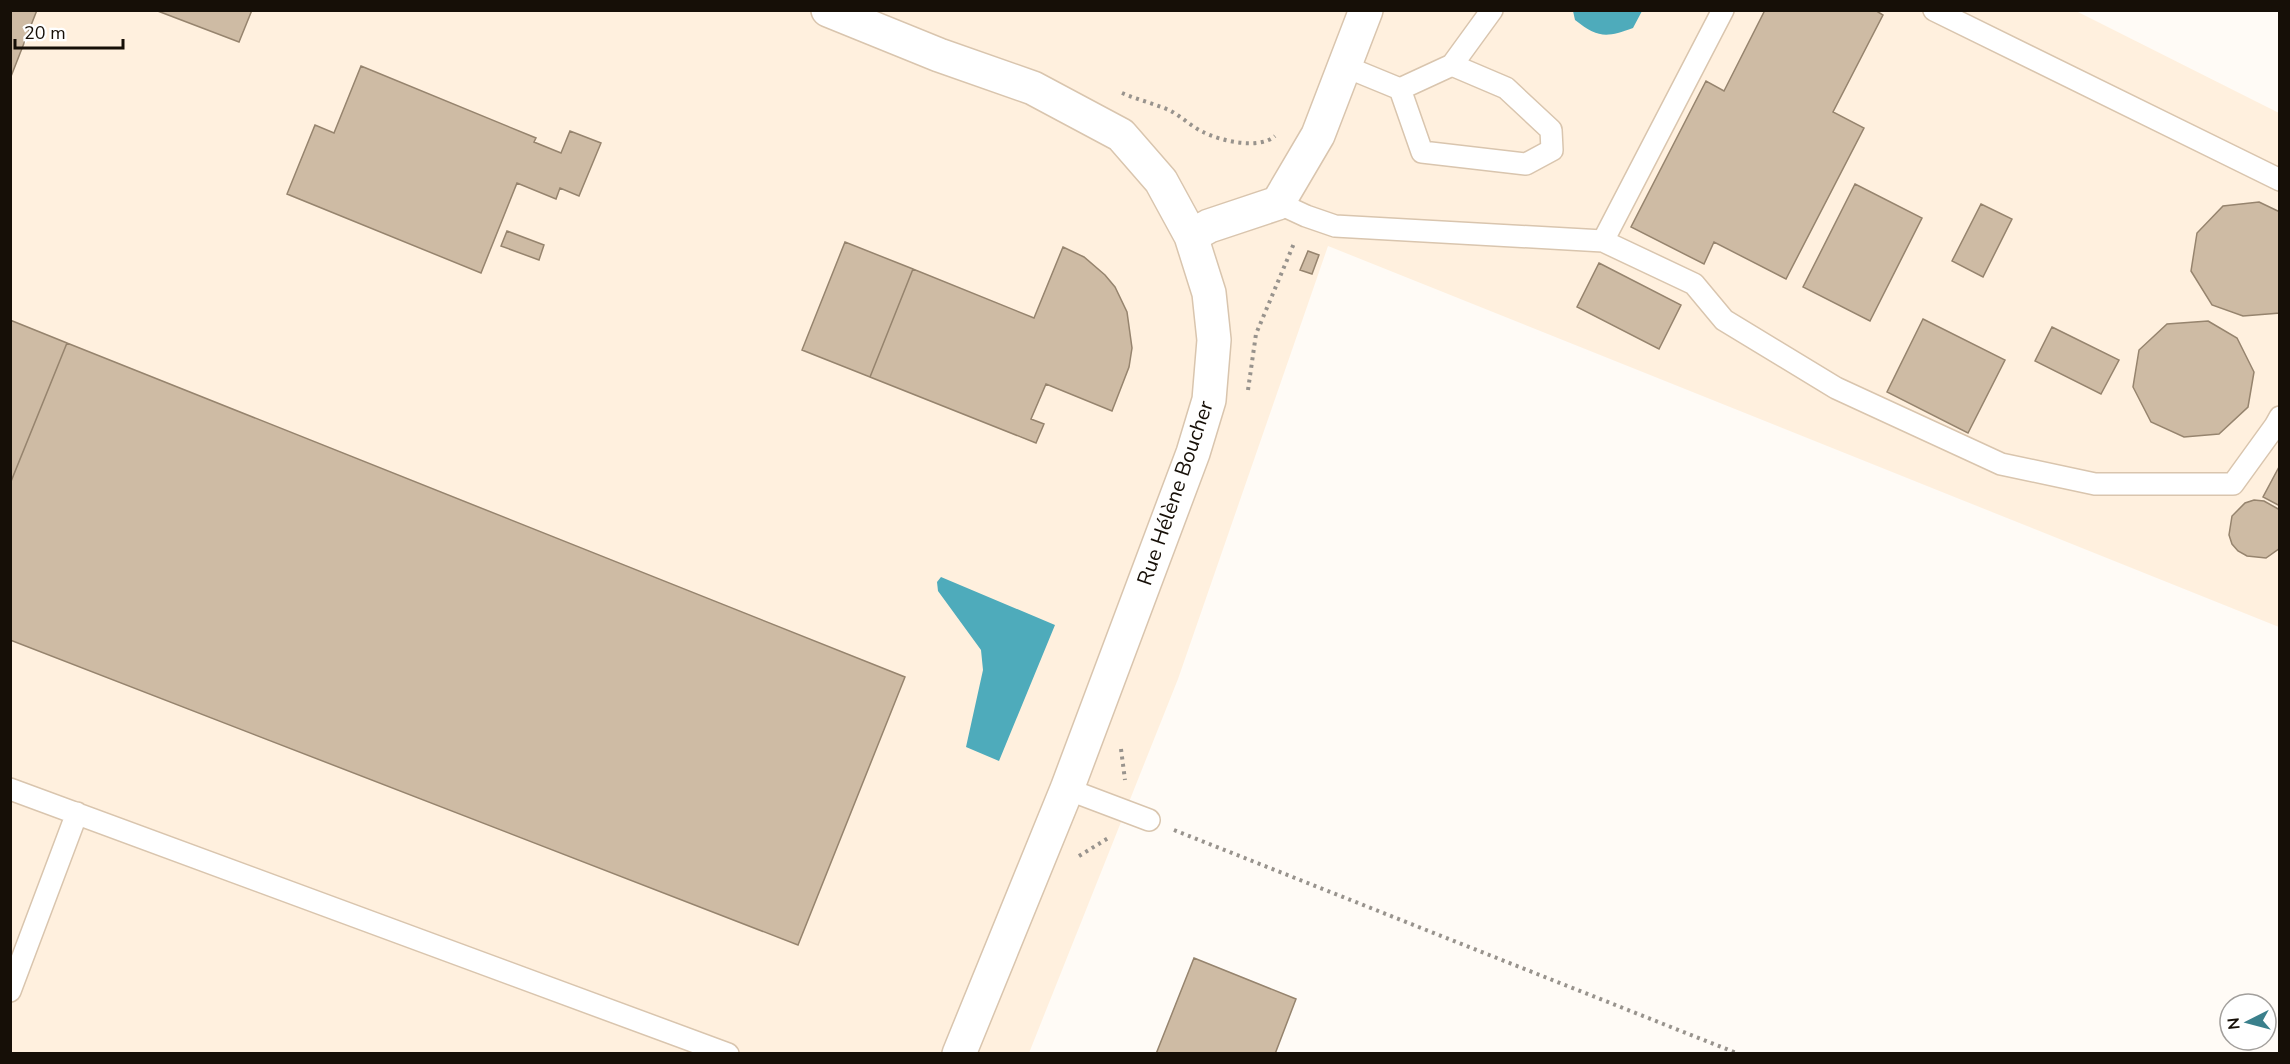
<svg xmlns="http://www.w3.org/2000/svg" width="2290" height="1064" viewBox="0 0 2290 1064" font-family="'Nunito Sans',sans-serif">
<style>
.built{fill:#fff0de}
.water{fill:#4eabbb}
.building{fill:#cebba4;stroke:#96846e;stroke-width:1.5}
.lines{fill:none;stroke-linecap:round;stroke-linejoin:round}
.lane-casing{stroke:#d9c5ae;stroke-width:24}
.street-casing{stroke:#d9c5ae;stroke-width:36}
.path{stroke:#98938d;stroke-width:4;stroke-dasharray:3 4.5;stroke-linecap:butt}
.lane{stroke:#fff;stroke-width:21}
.street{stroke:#fff;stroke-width:33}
.labels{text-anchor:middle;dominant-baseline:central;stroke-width:6;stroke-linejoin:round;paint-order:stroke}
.street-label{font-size:21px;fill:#160f07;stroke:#fff}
</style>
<rect width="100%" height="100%" fill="#fffbf6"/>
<!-- built -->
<path class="built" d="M10 11H2076L2279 113V627L1328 246 1178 679 1029 1053H11Z"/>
<!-- water -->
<path class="water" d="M1573 11V10L1642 11 1633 28C1606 38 1598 38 1575 20Z
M941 577 1055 625 999 761 966 747 983 670 981 650 938 591 937 582Z"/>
<!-- building -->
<path class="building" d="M10 10H37L10 79Z
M155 10H252L239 42Z
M1765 10H1875L1883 15 1833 112 1864 128 1786 279 1714 242 1704 264 1631 227 1706 81 1724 91Z
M361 66 536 138 534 142 561 153 570 131 601 143 579 196 560 188 556 199 517 183 481 273 287 194 315 125 334 133Z
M1855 184 1922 218 1870 321 1803 287Z
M2259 202 2280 212V313L2243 316 2212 305 2191 271 2197 233 2223 206Z
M1981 204 2012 219 1983 277 1952 261Z
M507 231 544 245 539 260 501 246Z
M845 242 913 269 870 377 802 350Z
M1063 247 1084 257 1105 275 1115 287 1127 312 1132 348 1129 367 1112 411 1046 384 1031 419 1044 424 1036 443 870 377 913 269 1034 318Z
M1308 251 1319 255 1312 274 1300 270Z
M1599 263 1681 305 1659 349 1577 307Z
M1923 319 2005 360 1968 433 1887 392Z
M10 320 67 343 10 484Z
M2208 321 2237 338 2254 372 2248 407 2219 434 2184 437 2151 422 2133 387 2139 350 2167 324Z
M2052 327 2119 360 2101 394 2035 361Z
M67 343 905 677 798 945 10 640V484Z
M2279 467H2280V506L2263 497Z
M2254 500 2264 501 2280 510V548L2266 558 2247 556 2238 551 2232 544 2229 535 2232 516 2245 503Z
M1194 958 1296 999 1275 1054H1156Z"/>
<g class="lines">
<defs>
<path id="lane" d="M1934 10 2280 180
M1344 66 1400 89 1452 65 1492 10
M1400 89 1422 152 1526 164 1552 150 1551 130 1506 88 1452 65
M1278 203 1306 216 1335 226 1603 241 1694 284 1724 320 1836 388 2001 464 2095 484H2233L2275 426 2280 417
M1603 241 1723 10
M10 789 728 1054
M1067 789 1149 820
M10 991 77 813"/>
<path id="street" d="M828 10 939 55 1033 88 1121 135 1161 181 1191 236 1209 293 1214 340 1209 400 1193 453 1067 789 959 1054
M1191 236 1209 226 1278 203 1318 135 1366 10"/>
</defs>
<!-- lane casing -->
<use href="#lane" class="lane-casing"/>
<!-- street casing -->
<use href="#street" class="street-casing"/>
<!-- path -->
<path class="path" d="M1122 93C1138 100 1156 104 1171 111 1182 117 1192 127 1203 132 1221 141 1259 150 1275 136
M1248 390 1256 334 1295 241
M1121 749 1125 780
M1174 830 1739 1054
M1079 856 1110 837"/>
<!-- lane -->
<use href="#lane" class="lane"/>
<!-- street -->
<use href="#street" class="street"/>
</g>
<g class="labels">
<!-- street labels -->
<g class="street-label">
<text transform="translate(1175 493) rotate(-71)">Rue Hélène Boucher</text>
</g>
</g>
<!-- border -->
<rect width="2290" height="1064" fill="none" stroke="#160f07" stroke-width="24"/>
<!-- north arrow -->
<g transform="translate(2248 1022) rotate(264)"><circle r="28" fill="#ffffff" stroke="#a29f9c" stroke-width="1.5"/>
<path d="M0-4.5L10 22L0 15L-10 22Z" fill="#3a808c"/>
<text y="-9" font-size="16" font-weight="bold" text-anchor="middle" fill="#160f07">N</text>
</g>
<!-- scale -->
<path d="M15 39v9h108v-9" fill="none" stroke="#160f07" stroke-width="3"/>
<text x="24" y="39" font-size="18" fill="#160f07" stroke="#ffffff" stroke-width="4.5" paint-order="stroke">20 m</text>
</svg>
